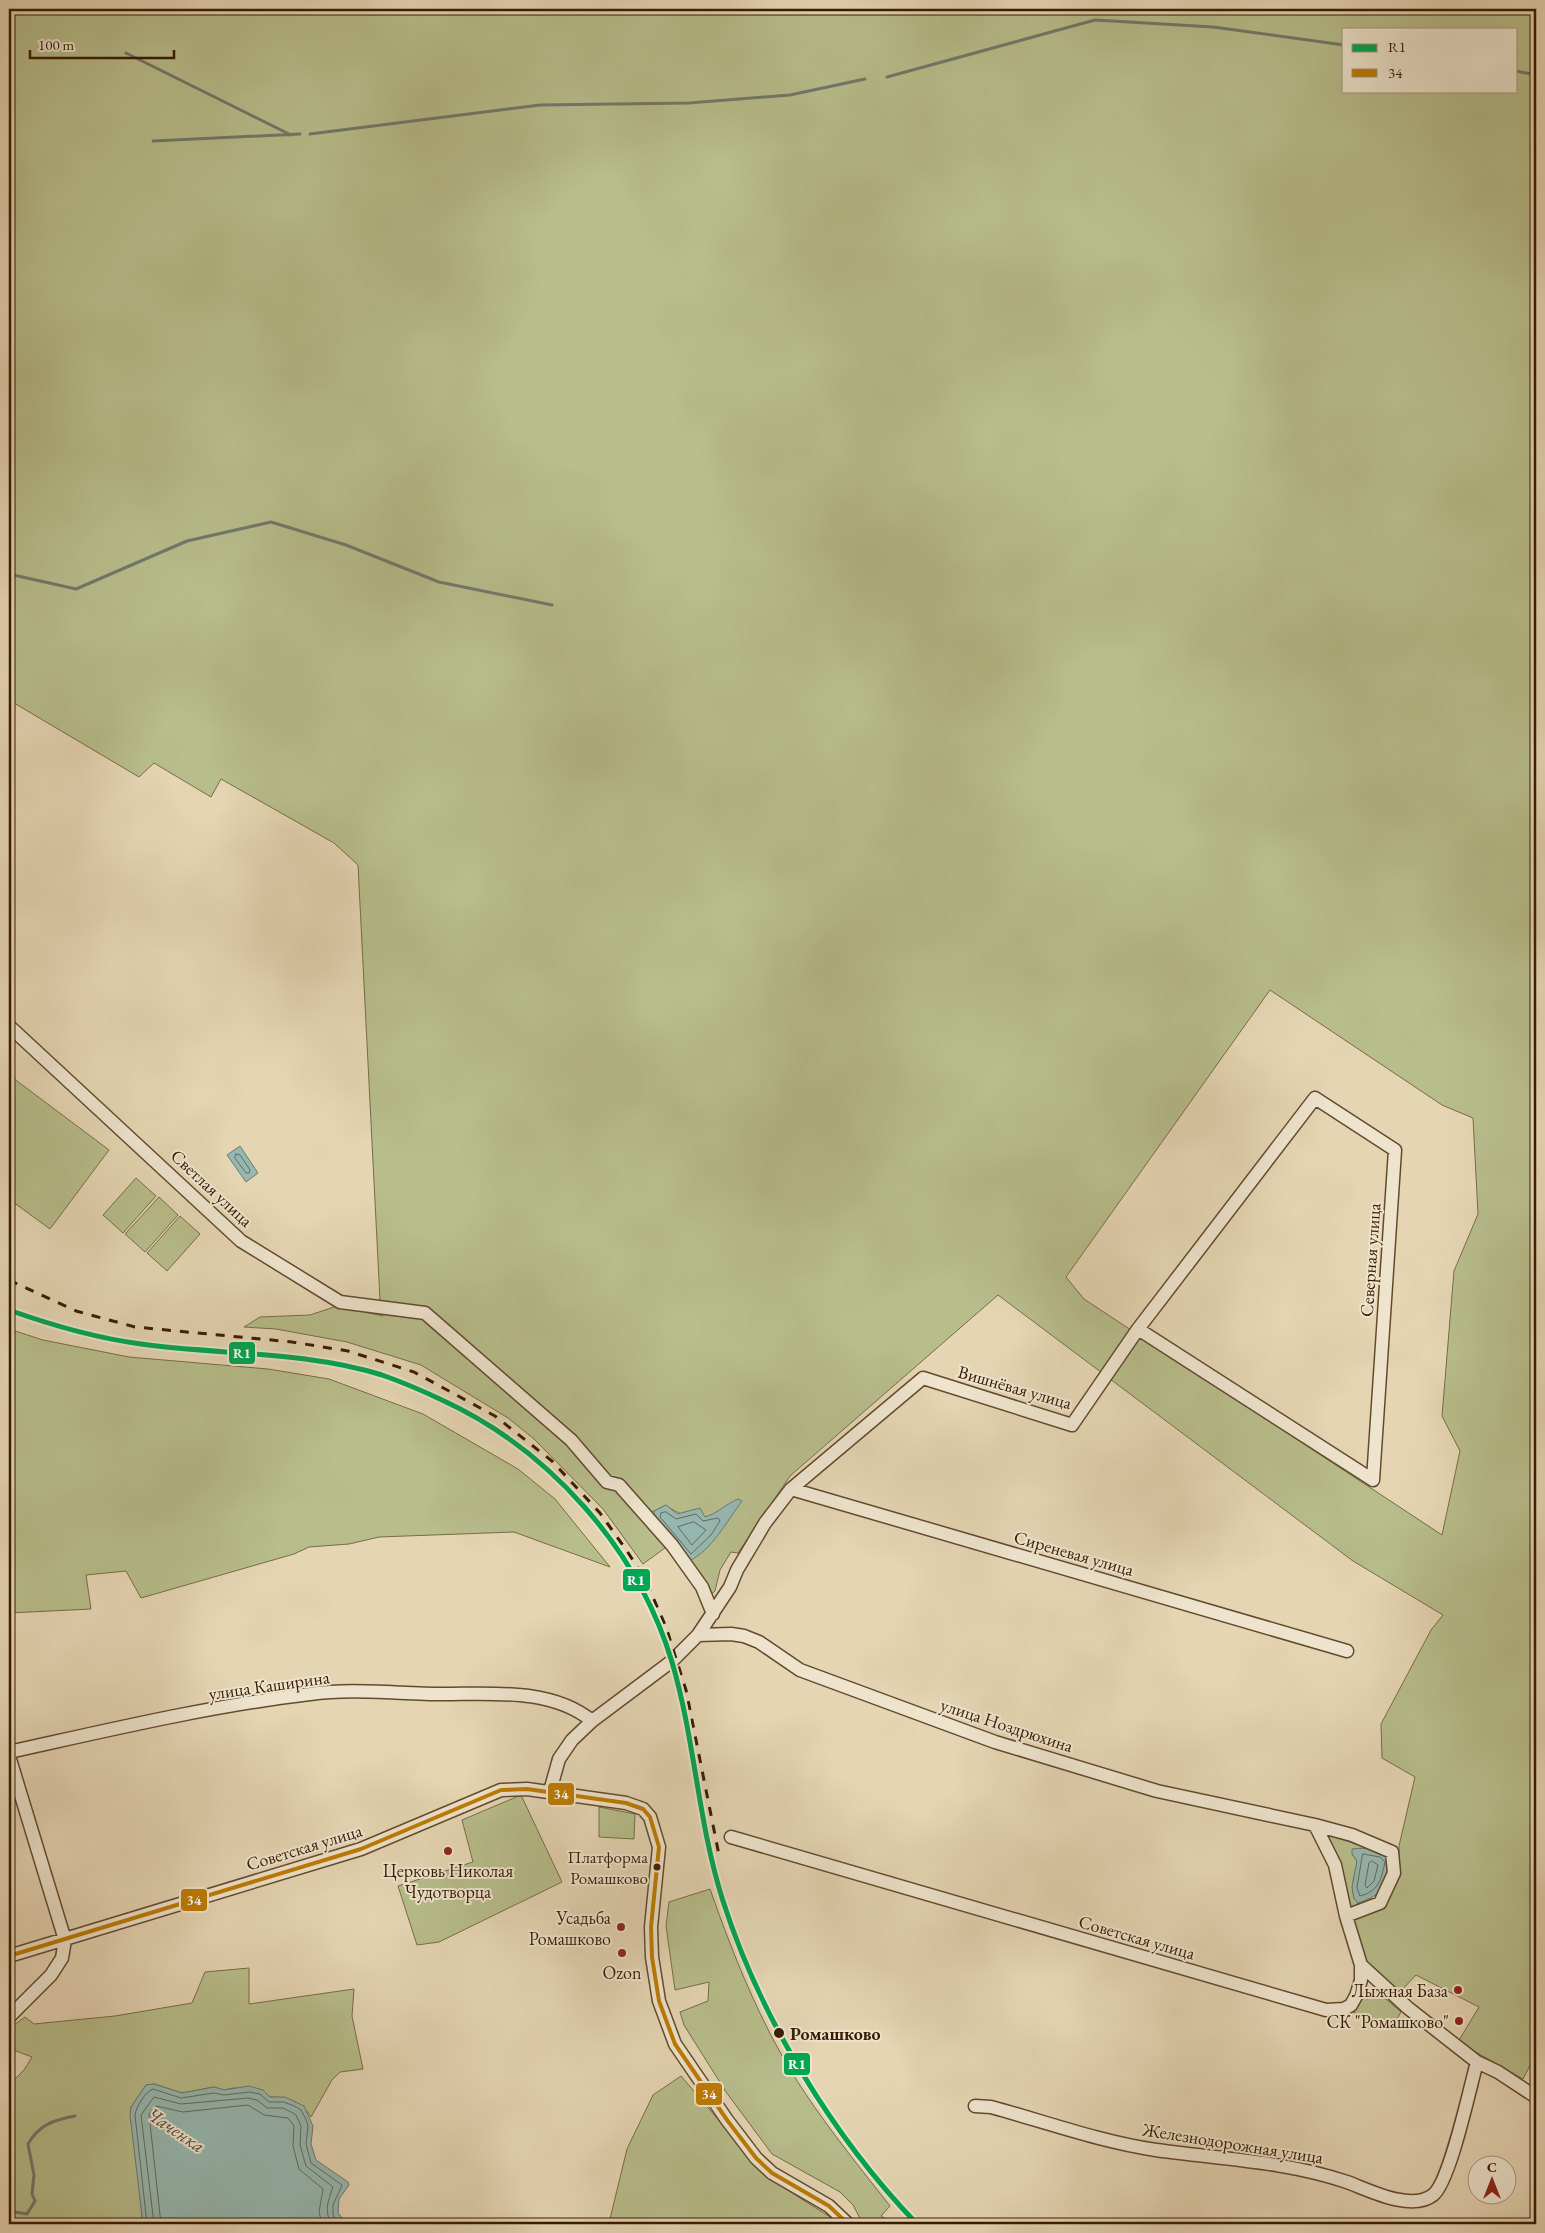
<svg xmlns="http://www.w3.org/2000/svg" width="1545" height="2233" viewBox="0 0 1545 2233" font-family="'EB Garamond',serif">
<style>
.green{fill:#b7bd8b;stroke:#786c47;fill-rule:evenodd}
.water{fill:#96b8b2;stroke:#70796c}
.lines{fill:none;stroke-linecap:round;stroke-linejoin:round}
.shore{stroke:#676a5a;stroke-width:1}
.stream{stroke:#70796c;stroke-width:3}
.minor-casing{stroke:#634a2f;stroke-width:15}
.minor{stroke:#eee4ce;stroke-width:12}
.rail{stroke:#381b03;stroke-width:3;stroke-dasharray:9 9;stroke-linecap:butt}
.bus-1-casing{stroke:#eee4ce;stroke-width:8}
.bus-1{stroke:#be7c01;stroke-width:4}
.rail-1-casing{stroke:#eee4ce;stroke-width:9}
.rail-1{stroke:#00a651;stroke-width:5}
.poi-dot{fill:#8f2418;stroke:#eee4ce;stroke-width:2}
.bus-dot{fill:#381b03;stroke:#eee4ce;stroke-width:2}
.labels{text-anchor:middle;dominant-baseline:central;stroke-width:4;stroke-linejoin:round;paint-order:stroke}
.bus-label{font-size:17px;fill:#381b03;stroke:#eee4ce;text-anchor:end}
.street-label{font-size:18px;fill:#381b03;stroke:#eee4ce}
.poi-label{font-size:18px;fill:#381b03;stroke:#eee4ce;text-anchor:end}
.stop-label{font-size:18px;font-weight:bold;fill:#381b03;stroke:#eee4ce;text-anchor:start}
.water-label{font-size:19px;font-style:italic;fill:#544a38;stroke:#eee4ce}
.line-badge{stroke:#eee4ce;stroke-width:2}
.badge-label{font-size:14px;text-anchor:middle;font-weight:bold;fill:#fff}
</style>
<rect width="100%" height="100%" fill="#e5d5b3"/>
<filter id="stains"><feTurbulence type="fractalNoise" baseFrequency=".004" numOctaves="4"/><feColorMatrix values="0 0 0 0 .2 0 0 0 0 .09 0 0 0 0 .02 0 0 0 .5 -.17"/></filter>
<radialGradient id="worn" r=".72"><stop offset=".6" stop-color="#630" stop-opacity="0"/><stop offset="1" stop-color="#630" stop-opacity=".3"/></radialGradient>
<!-- green -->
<path class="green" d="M9 9H1536V2054L1523 2079 1458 2042 1479 2007 1416 1975 1399 1993 1363 1959 1352 1920 1383 1908 1399 1874V1846L1415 1777 1382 1758 1381 1724 1431 1630 1443 1615 1353 1561 998 1295 790 1476 738 1553 731 1552 720 1570 715 1591 706 1599 689 1561 726 1521 741 1501C728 1504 728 1506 717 1513 701 1522 679 1516 666 1505L650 1513 625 1481 609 1477 616 1491 669 1545 643 1564 603 1509 534 1439 508 1418 421 1365 347 1342 276 1329 244 1327 260 1317 310 1315 337 1306 383 1316 380 1300 358 865 334 843 221 779 211 797 154 763 139 777 9 700ZM1344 29H1516V91H1344ZM1270 990 1442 1105 1473 1118 1478 1214 1454 1271 1442 1416 1460 1451 1442 1535 1084 1299 1066 1277Z
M9 1075 109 1150 50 1229 9 1199Z
M136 1178 156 1196 123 1233 103 1215Z
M159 1197 178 1215 145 1252 125 1234Z
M180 1216 200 1234 167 1271 147 1253Z
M9 1329 43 1340 129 1357 268 1369 329 1379 423 1414 518 1469 555 1499 610 1567 514 1532 379 1537 349 1544 309 1547 294 1554 141 1598 126 1571 86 1575 91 1609 9 1613Z
M521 1795 562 1882 439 1942 417 1945 398 1886 473 1862 462 1820Z
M599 1807 635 1814 634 1839 599 1837Z
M1320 1832 1371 1849H1358L1352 1854 1357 1861C1356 1873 1347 1893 1358 1903L1357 1907 1349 1910Z
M710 1889C735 1960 763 2030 805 2093 831 2132 861 2169 890 2206L881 2216 895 2224H863L853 2205 840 2192 772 2154 726 2092 684 2025 680 2012 708 2001 709 1982 675 1990 666 1926 669 1902Z
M249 1968V2004L354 1989 352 2016 363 2069 340 2072 332 2080 311 2117C301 2101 288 2097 270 2097L263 2090 233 2088 224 2090 214 2087 182 2093 154 2084 146 2085 131 2107 143 2224H9V2085L24 2070 32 2057 11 2049 10 2028 25 2017 34 2024 115 2016 192 2003 205 1972Z
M1374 1989 1401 2012 1391 2029 1353 2012 1361 1997 1368 1999Z
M681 2076 767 2177 841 2224H550L554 2221 609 2223 627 2149 653 2095Z"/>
<!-- water -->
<path class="water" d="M240 1146 258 1173 246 1182 227 1155Z
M738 1499 742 1501C727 1521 712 1550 689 1561L655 1518 654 1511 666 1505 677 1514 700 1508 705 1517C718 1513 726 1504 738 1499Z
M1352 1849C1367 1847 1379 1849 1390 1860 1385 1886 1385 1894 1358 1903L1354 1899 1352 1887 1357 1861 1352 1854Z
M154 2084 182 2093 214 2087 224 2090 249 2086 263 2090 270 2097H285L304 2106 313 2126 311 2144 316 2160 348 2182 349 2185 339 2199 338 2213 343 2219 342 2224H143L130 2115 131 2107 146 2085Z"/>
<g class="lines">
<!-- shore -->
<path class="shore" d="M236 1154 240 1155 250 1170 249 1173H246L235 1158Z
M666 1512 676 1519 696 1514 703 1521 718 1518 720 1521 711 1535 691 1554 660 1517 661 1513Z
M694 1522 706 1530 692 1545 678 1527Z
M1363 1854 1380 1857 1385 1862C1381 1880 1379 1891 1360 1896L1357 1888Z
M1372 1861 1378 1865 1374 1881 1367 1888 1365 1885 1369 1863Z
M147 2224 135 2115C136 2107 145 2092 153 2089L181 2098 214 2093 224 2095 249 2092 260 2094 269 2102H284L294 2106 301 2110 306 2119 308 2126 306 2144 311 2163 342 2185 333 2205V2214L337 2224
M154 2224 141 2115 154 2097 181 2104 248 2098 257 2100 267 2108H283L291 2112 296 2115 301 2126 300 2145 306 2166 333 2187C328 2201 324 2210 331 2224
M161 2224 149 2114 156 2106 183 2112 248 2105 264 2115 288 2118 294 2126 293 2146 299 2169 323 2189 319 2212 322 2224"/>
<!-- stream -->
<path class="stream" d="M126 53 291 135
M1516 71 1536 75
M887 77 1095 20 1213 27 1344 45
M310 134 540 105 689 103 790 95 865 79
M153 141 300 134
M9 574 76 589 187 541 271 522 346 545 439 582 552 605
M9 2211 27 2214 35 2201 32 2194 34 2175 28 2144C39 2125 53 2120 75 2116"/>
<defs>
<path id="minor" d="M9 1026 241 1241 340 1302 425 1313 571 1440 607 1482 619 1485 672 1545 702 1587 713 1614
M791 1489 1347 1651
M698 1635 731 1634 744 1636 759 1642 800 1670 995 1742 1157 1791 1315 1825 1352 1835 1392 1852 1394 1873 1380 1903 1346 1916
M9 1752C109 1730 209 1706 310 1694 352 1688 400 1694 443 1694 493 1694 552 1688 592 1721
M9 1756 65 1940 62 1958 51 1975 9 2017
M550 1791 559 1759 572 1740 592 1721 672 1661 698 1635 730 1587 737 1570 765 1523 791 1489 923 1378 1072 1425 1138 1329 1315 1098 1395 1150 1373 1480 1138 1329
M731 1837 1326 2010 1344 2009 1351 2005 1356 1996 1361 1980V1965L1346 1916 1335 1865 1315 1825
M9 1956 361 1849 501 1790 527 1789 626 1803 643 1809 650 1817 659 1847 651 1927 652 1957 659 2001 675 2044 727 2120 756 2158 772 2173 829 2206 848 2224
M1477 2062 1498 2072 1536 2097
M975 2106 991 2107C1046 2122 1101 2142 1156 2150 1220 2159 1285 2161 1347 2182 1369 2190 1411 2212 1433 2195 1450 2182 1470 2087 1477 2062L1408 2008 1361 1965"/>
</defs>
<!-- minor casing -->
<use href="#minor" class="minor-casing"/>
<!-- minor -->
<use href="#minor" class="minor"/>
<!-- rail -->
<path class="rail" d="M9 1280 76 1311 135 1327 292 1342 348 1351 414 1372 495 1416 552 1461 600 1513 627 1551 645 1579 666 1627 686 1690 720 1860"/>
<defs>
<path id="bus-1" d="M9 1956 361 1849 501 1790 527 1789 626 1803 643 1809 650 1817 659 1847 651 1927 652 1957 659 2001 675 2044 727 2120 756 2158 772 2173 829 2206 848 2224"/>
</defs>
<!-- bus-1 casing -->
<use href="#bus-1" class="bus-1-casing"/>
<!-- bus-1 -->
<use href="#bus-1" class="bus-1"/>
<defs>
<path id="rail-1" d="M9 1310C51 1325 96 1338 141 1344 220 1355 305 1351 382 1375 402 1382 423 1391 442 1400 549 1449 638 1549 672 1662 695 1740 698 1823 723 1901 760 2017 833 2137 917 2224"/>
</defs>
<!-- rail-1 casing -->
<use href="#rail-1" class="rail-1-casing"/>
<!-- rail-1 -->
<use href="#rail-1" class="rail-1"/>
</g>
<!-- markers -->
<g class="poi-dot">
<circle cx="448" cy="1851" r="5"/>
<circle cx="621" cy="1927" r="5"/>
<circle cx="622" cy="1953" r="5"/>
<circle cx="1458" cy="1990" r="5"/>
<circle cx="1459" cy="2021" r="5"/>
</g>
<g class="bus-dot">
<circle cx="657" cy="1867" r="4.5"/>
<circle cx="779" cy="2033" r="6"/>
</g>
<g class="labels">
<!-- bus labels -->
<g class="bus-label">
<text x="648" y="1857">Платформа<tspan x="648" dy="21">Ромашково</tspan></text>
</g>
<!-- street labels -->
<g class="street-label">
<text transform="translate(212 1188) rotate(43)">Светлая улица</text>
<text transform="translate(1370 1260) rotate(-86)">Северная улица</text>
<text transform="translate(1015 1387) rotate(16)">Вишнёвая улица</text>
<text transform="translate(1074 1553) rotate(16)">Сиреневая улица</text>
<text transform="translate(269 1685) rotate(-8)">улица Каширина</text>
<text transform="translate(1007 1725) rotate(18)">улица Ноздрюхина</text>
<text transform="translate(304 1847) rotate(-17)">Советская улица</text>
<text transform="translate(1137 1937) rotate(16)">Советская улица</text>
<text transform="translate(1233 2143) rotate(9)">Железнодорожная улица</text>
</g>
<!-- poi labels -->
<g class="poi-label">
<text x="448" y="1870" text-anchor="middle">Церковь Николая<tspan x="448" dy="21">Чудотворца</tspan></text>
<text x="611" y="1917">Усадьба<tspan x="611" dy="21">Ромашково</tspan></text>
<text x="622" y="1972" text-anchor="middle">Ozon</text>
<text x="1448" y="1990">Лыжная База</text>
<text x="1449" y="2021">СК "Ромашково"</text>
</g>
<!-- stop labels -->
<g class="stop-label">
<text x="790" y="2033">Ромашково</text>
</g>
<!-- water labels -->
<g class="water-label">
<text transform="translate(176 2130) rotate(34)">Чаченка</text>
</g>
</g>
<g class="line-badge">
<rect x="228" y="1341" width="28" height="24" rx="5" fill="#00a651"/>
<rect x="622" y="1568" width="29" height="24" rx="5" fill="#00a651"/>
<rect x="547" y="1782" width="28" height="24" rx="5" fill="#be7c01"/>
<rect x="180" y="1888" width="28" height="24" rx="5" fill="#be7c01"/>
<rect x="783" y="2052" width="28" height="24" rx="5" fill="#00a651"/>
<rect x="695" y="2082" width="28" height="24" rx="5" fill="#be7c01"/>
</g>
<g class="badge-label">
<text x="242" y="1358">R1</text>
<text x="636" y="1585">R1</text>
<text x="561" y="1799">34</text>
<text x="194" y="1905">34</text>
<text x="797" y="2069">R1</text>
<text x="709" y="2099">34</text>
</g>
<!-- margin -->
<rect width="1545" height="2233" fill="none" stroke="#e5d5b3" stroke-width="30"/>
<rect x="10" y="10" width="1525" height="2213" fill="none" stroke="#381b03" stroke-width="2.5"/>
<rect x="15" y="15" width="1515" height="2203" fill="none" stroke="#381b03"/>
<!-- legend -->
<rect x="1342" y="28" width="175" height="65" fill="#eee4ce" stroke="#a5947d"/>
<rect x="1352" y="44" width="25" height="8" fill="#00a651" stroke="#a5947d"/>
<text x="1388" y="52" font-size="15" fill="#381b03">R1</text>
<rect x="1352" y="69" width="25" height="8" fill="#be7c01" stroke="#a5947d"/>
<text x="1388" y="78" font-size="15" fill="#381b03">34</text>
<!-- north arrow -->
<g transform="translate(1492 2180)"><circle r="24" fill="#eee4ce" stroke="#a5947d"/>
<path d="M0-4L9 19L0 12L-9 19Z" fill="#8f2418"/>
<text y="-8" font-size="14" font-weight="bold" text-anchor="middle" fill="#381b03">С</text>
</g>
<!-- scale -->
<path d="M30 50v8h144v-8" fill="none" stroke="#381b03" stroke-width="2.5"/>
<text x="38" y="50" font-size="15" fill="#381b03" stroke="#eee4ce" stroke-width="4" paint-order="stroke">100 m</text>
<rect width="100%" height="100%" filter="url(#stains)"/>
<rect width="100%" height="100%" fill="url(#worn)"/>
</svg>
